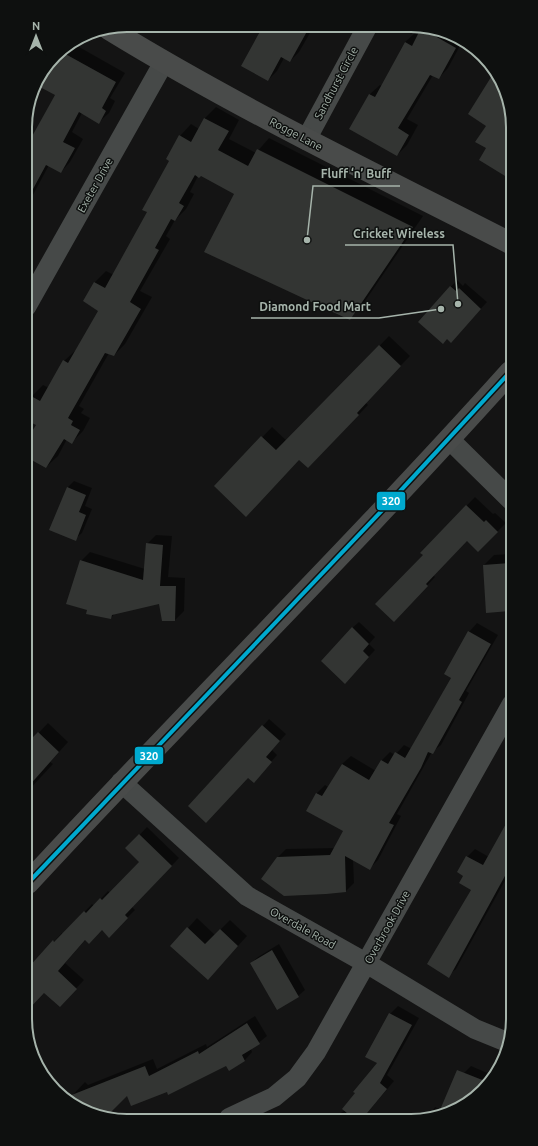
<svg xmlns="http://www.w3.org/2000/svg" width="538" height="1146" viewBox="0 0 538 1146" font-family="Ubuntu,sans-serif">
<style>
.shadow{fill:#0007}
.building{fill:#333533}
.lines{fill:none;stroke-linecap:round;stroke-linejoin:round}
.street{stroke:#464948;stroke-width:20}
.secondary{stroke:#494b4a;stroke-width:22}
.bus-1-casing{stroke:#0e100f;stroke-width:7}
.bus-1{stroke:#00a9ce;stroke-width:4}
.labels{text-anchor:middle;dominant-baseline:central;stroke-width:3;stroke-linejoin:round;paint-order:stroke}
.street-label{font-size:11px;fill:#a6b4ab;stroke:#0e100f}
.rim{fill:none;stroke:#a6b4ab;stroke-width:2}
.leader{fill:none;stroke:#a6b4ab;stroke-width:1.5}
.callout-dot{fill:#a6b4ab;stroke:#0e100f;stroke-width:1.5}
.callout-label{font-size:12px;text-anchor:middle;font-weight:bold;fill:#a6b4ab;stroke:#0e100f;stroke-width:3;stroke-linejoin:round;paint-order:stroke}
.line-badge{stroke:#0e100f;stroke-width:1.5}
.badge-label{font-size:11px;text-anchor:middle;font-weight:bold;fill:#fff}
</style>
<rect width="100%" height="100%" fill="#141414"/>
<!-- shadow -->
<path class="shadow" d="M164 25H183L176 32Z
M251 26H314L299 52 290 61 284 58 277 71 268 80 260 34 250 28Z
M423 27H431L462 42 448 68 439 78 433 75 407 119 418 125 407 145 397 155 350 128 370 94 380 85 382 86 405 42 415 33 419 35Z
M72 43 125 73 110 98 115 101 109 113 99 122 82 113 72 132 83 139 70 162 61 172 49 165 26 208 25 151 56 95 36 81 60 50Z
M494 75 509 100 510 178 488 148 487 125 469 114Z
M216 107 239 120 229 139 256 153 269 138 423 216 361 307 350 318 235 194 201 175 198 176 190 192 194 194 186 209 175 220 166 236 170 239 140 291 152 297 125 344 114 355 109 353 79 406 84 409 81 413 90 418 83 431 72 442 67 439 58 456 46 467 37 425 26 406 32 396 43 385 49 388 64 361 76 350 100 310 84 301 95 282 106 271 114 275 148 212 180 136 191 124 199 129 205 118Z
M26 220 29 222 26 228Z
M457 280 463 286 465 283 487 302 457 335 419 322Z
M389 336 410 356 365 402 368 405 318 457 300 458 215 486 272 427 287 441Z
M74 481 92 488 85 506 92 509 82 533 75 539 68 487Z
M475 497 493 514 495 513 506 523 478 551 467 540 433 575 435 577 402 612 424 555 421 553Z
M156 535 172 536 168 577 185 578 184 611 175 620H163L160 603 115 613 111 618 81 561 90 552 145 569 147 544Z
M511 554V610L487 612 484 565 494 555Z
M359 622 375 637 369 644 375 650 351 676 352 628Z
M477 623 498 635 466 691 469 693 441 745 432 752 397 814 401 816 378 860 370 868 353 859 354 883 346 891 277 858 286 849 335 848 344 831 307 811 317 793 325 785 328 787 342 764 351 756 376 771 382 760 390 752 395 755 404 745 412 749 453 677 446 673 469 632Z
M269 719 286 734 272 750 277 755 260 775 263 726Z
M48 723 68 742 50 762 53 764 28 791 27 745Z
M512 817V868L456 969 448 976 472 889 465 876 467 857 475 849 489 857Z
M147 827 179 858 132 907 135 910 109 936 102 929 86 939 65 963 84 980 67 998 28 969 62 933V935L92 904 94 906 108 891 110 893 141 862 127 848Z
M197 918 215 935 230 920 247 936 217 969 188 928Z
M279 944 305 990 298 996 251 963 258 957Z
M398 1006 419 1018 387 1075 394 1081 363 1118H334L345 1110 378 1063 390 1014Z
M255 1016 267 1036 251 1049 252 1052 245 1060 230 1070 226 1065 168 1091 127 1094 105 1118 68 1100 85 1082 88 1085 153 1059 157 1069 206 1044 207 1047Z
M471 1066 492 1075 488 1085 474 1098 464 1094V1073Z
M435 1107 447 1113 438 1117 428 1118Z"/>
<!-- building -->
<path class="building" d="M263 26H310L290 62 281 57 268 81 241 66Z
M421 28 456 48 439 79 430 75 398 128 409 135 397 156 349 129 369 94 375 97 405 42 412 46Z
M60 51 116 82 102 108 106 111 99 124 79 112 63 142 75 148 61 173 46 165 26 202 25 149 55 95 40 87Z
M493 74 509 100 510 179 479 160 486 148 475 142 486 126 468 114Z
M204 118 229 131 218 150 248 166 257 149 413 227 350 320 204 252 234 194 201 176 199 178 195 175 179 203 184 206 175 221 171 219 155 248 159 250 130 302 141 309 114 356 105 353 68 418 73 421 71 425 80 430 72 444 64 439 46 468 26 457V441L36 425 26 420V404L31 396 40 401 63 360 68 363 98 311 83 301 94 282 105 288 147 212 142 210 169 161 166 159 179 135 191 142Z
M450 286 456 291 459 288 481 309 451 343 447 339 443 344 418 322Z
M379 345 401 366 357 413 359 415 308 468 299 460 246 517 214 486 261 436 276 450Z
M67 487 86 495 79 512 86 515 76 541 49 530Z
M466 505 484 522 486 520 498 532 478 552 467 541 426 584 428 586 394 622 375 604 423 555 420 553Z
M146 543 163 545 160 586H176L175 621H162L159 604 112 615 111 619 86 614 87 610 66 604 80 560 143 580Z
M511 563V611L486 613 483 565Z
M352 627 369 644 363 651 369 657 345 684 321 661Z
M468 631 491 644 459 700 462 702 433 754 428 752 421 768 389 823 394 825 370 870 345 856 346 892 326 894 284 896 261 879 277 857 330 855 343 831 306 811 316 793 322 796 342 764 369 780 381 760 388 764 395 752 405 758 451 678 444 674Z
M262 725 280 741 266 757 272 762 254 783 248 778 206 823 188 806Z
M38 732 59 752 28 787 27 743Z
M512 813V863L449 978 427 964 471 890 459 883 463 876 457 872 466 856 483 865Z
M139 834 172 866 125 915 128 918 109 938 102 930 89 944 85 940 58 971 77 989 60 1007 44 993 28 1010V968L53 940 54 942 84 911 86 913 100 898 102 900 139 862 125 848Z
M187 927 205 944 220 929 238 946 208 980 170 946Z
M272 950 299 997 277 1010 250 963Z
M389 1013 412 1025 380 1083 387 1089 363 1118H353L342 1109 355 1093 353 1092 377 1063 365 1057Z
M247 1023 260 1044 242 1055 245 1061 229 1071 226 1066 168 1095 167 1092 131 1106 127 1096 105 1118 64 1098 145 1066 149 1076 198 1051 199 1054Z
M457 1070 490 1083 468 1104 437 1117Z"/>
<g class="lines">
<!-- street -->
<path class="street" d="M306 140 367 27
M26 307 164 62
M450 440 511 500
M121 782 247 896 366 963 475 1029 507 1042
M229 1118 274 1097 297 1078 316 1052 512 704"/>
<!-- secondary -->
<path class="secondary" d="M109 29C238 108 375 174 510 243
M28 883C187 711 354 546 510 372"/>
<defs>
<path id="bus-1" d="M28 883 391 501 510 372"/>
</defs>
<!-- bus-1 casing -->
<use href="#bus-1" class="bus-1-casing"/>
<!-- bus-1 -->
<use href="#bus-1" class="bus-1"/>
</g>
<g class="labels">
<!-- street labels -->
<g class="street-label">
<text transform="translate(336 83) rotate(-62)">Sandhurst Circle</text>
<text transform="translate(296 134) rotate(28)">Rogge Lane</text>
<text transform="translate(95 185) rotate(-61)">Exeter Drive</text>
<text transform="translate(387 927) rotate(-61)">Overbrook Drive</text>
<text transform="translate(303 928) rotate(29)">Overdale Road</text>
</g>
</g>
<!-- crop -->
<path d="M0 0H538V1146H0ZM127 32H411A95 95 0 0 1 506 127V1019A95 95 0 0 1 411 1114H127A95 95 0 0 1 32 1019V127A95 95 0 0 1 127 32Z" fill="#0e100f" fill-rule="evenodd"/>
<path class="rim" d="M127 32H411A95 95 0 0 1 506 127V1019A95 95 0 0 1 411 1114H127A95 95 0 0 1 32 1019V127A95 95 0 0 1 127 32Z"/>
<!-- callouts -->
<path class="leader" d="M307 240L313 186H400M458 304L453 245H345M441 309L379 318H251"/>
<g class="callout-dot">
<circle cx="307" cy="240" r="4"/>
<circle cx="458" cy="304" r="4"/>
<circle cx="441" cy="309" r="4"/>
</g>
<g class="callout-label">
<text x="356" y="178">Fluff ‘n’ Buff</text>
<text x="399" y="238">Cricket Wireless</text>
<text x="315" y="311">Diamond Food Mart</text>
</g>
<g class="line-badge">
<rect x="376" y="491" width="30" height="20" rx="4" fill="#00a9ce"/>
<rect x="134" y="746" width="30" height="19" rx="4" fill="#00a9ce"/>
</g>
<g class="badge-label">
<text x="391" y="505">320</text>
<text x="149" y="760">320</text>
</g>
<!-- north arrow -->
<g transform="translate(36 36)" stroke="#0e100f" stroke-width="3" paint-order="stroke">
<path d="M0-3L7 15L0 10L-7 15Z" fill="#a6b4ab"/>
<text y="-6" font-size="11" font-weight="bold" text-anchor="middle" fill="#a6b4ab">N</text>
</g>
</svg>
